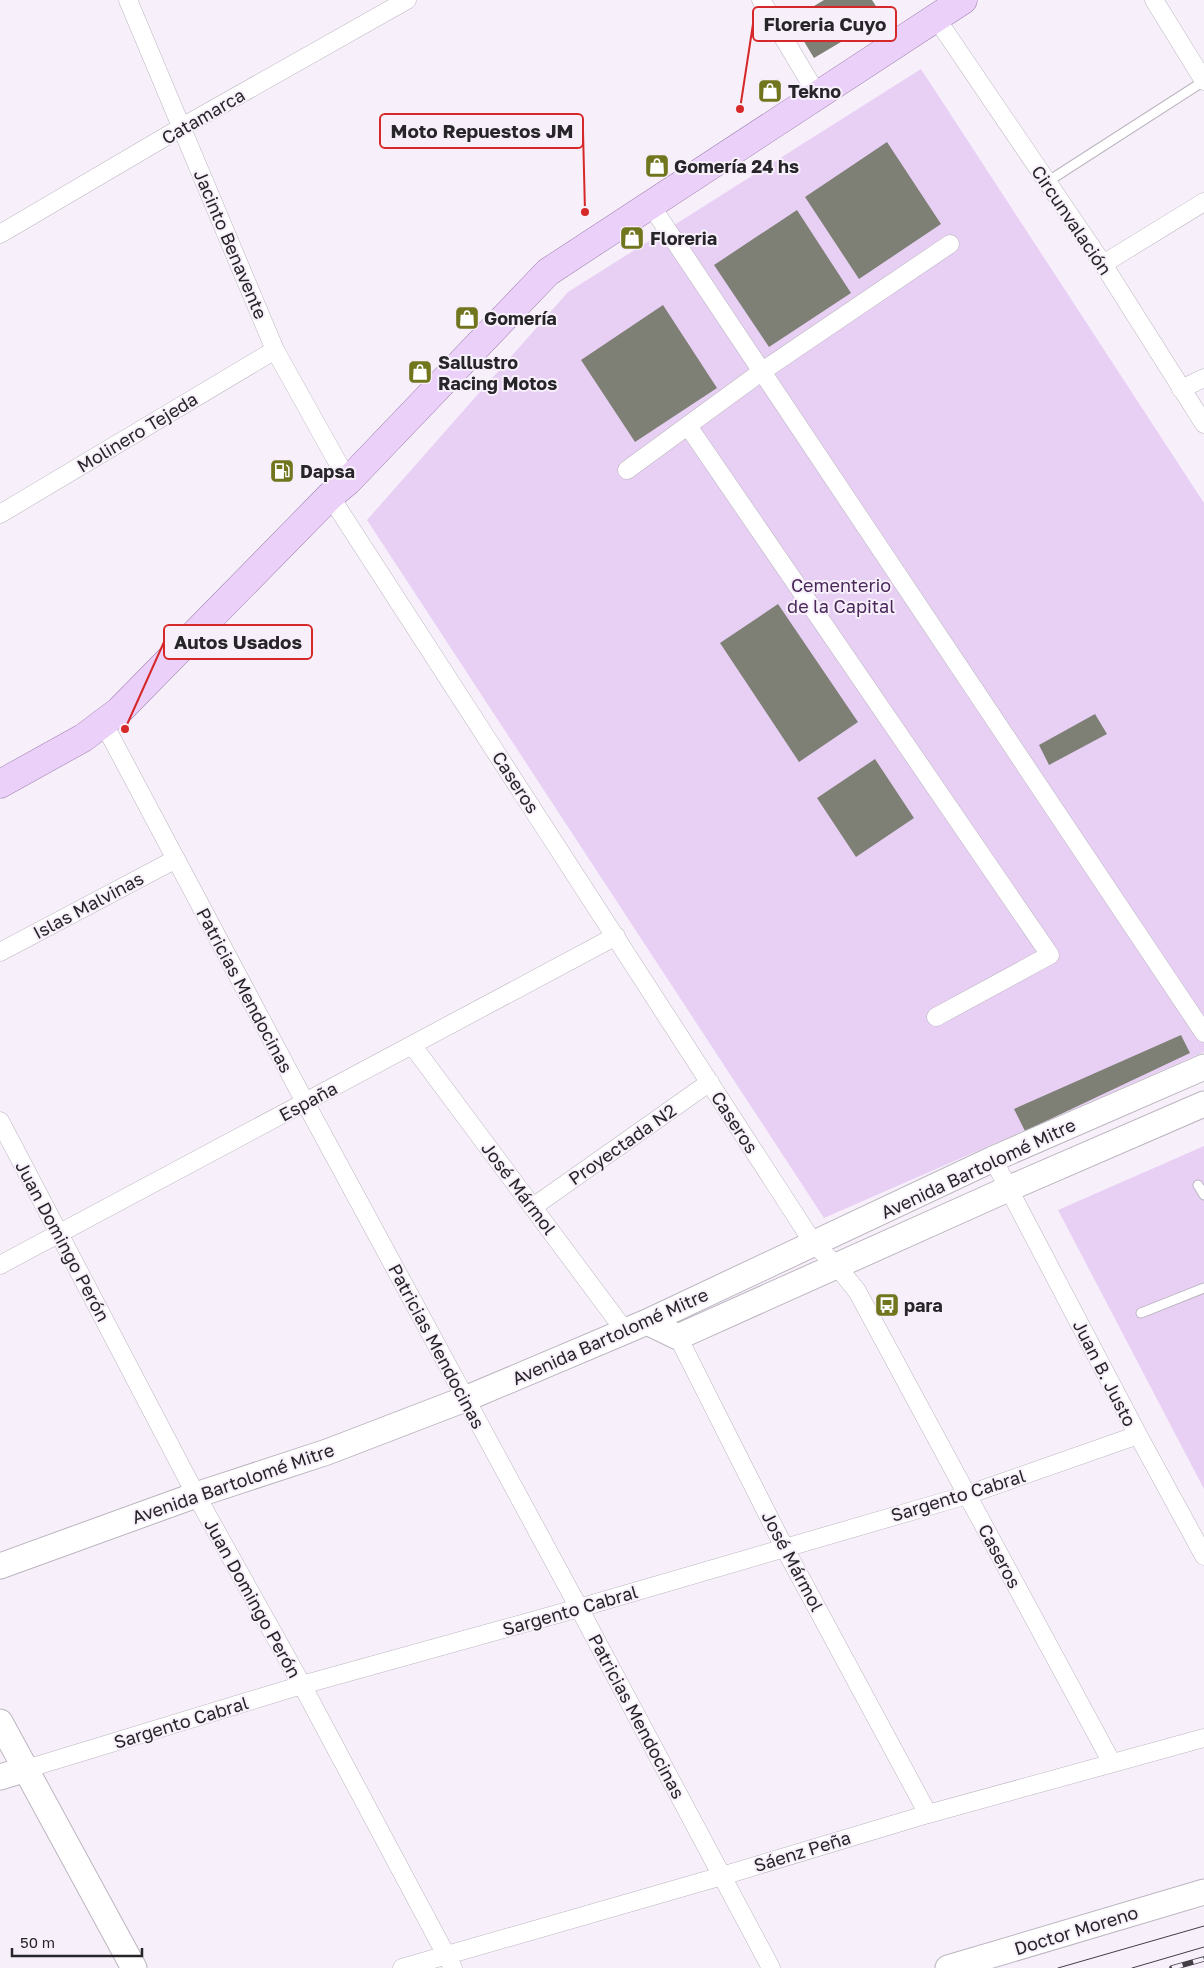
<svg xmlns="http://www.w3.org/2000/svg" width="1204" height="1968" viewBox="0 0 1204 1968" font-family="'Golos Text',sans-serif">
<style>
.green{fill:#e8d0f5}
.building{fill:#7f8075}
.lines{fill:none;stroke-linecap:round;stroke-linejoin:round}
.lane-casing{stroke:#bcb5c0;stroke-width:11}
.street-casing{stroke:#bcb5c0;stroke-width:19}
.secondary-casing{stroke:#bcb5c0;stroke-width:27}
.primary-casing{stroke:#9e80ae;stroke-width:29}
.lane{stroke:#fff;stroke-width:9}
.street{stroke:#fff;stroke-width:18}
.secondary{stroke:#fff;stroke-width:25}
.primary{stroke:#ebd0f9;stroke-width:28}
.tram{stroke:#413f44;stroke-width:1}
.rail-casing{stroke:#413f44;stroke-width:5.5}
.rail{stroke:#f7f0fb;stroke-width:4;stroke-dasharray:11;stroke-linecap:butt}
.labels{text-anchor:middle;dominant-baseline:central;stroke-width:4;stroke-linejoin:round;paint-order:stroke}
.poi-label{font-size:18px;font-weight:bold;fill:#272529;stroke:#f7f0fb;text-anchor:start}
.street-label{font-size:18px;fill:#272529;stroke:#f7f0fb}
.park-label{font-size:18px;fill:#4a285a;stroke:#f7f0fb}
.leader{fill:none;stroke:#d62828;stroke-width:2}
.callout-dot{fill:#d62828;stroke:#f7f0fb;stroke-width:2}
.callout{fill:#f7f0fb;stroke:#d62828;stroke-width:2}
.callout-label{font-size:19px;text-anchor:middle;font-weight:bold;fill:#272529}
</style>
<rect width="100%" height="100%" fill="#f7f0fb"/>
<!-- green -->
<path class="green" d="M921 69 1204 503V1052L824 1218 367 520 568 292Z
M1204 1146V1489L1058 1210Z"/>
<!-- building -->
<path class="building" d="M824 0H872L883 17 814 58 791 20Z
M887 142 941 224 859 279 805 197Z
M797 210 851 293 769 347 714 265Z
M663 305 717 388 635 442 581 360Z
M778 604 858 722 799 762 720 643Z
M1095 714 1107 734 1049 765 1039 745Z
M875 759 914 818 856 857 817 798Z
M1181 1035 1190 1053 1025 1131 1014 1109Z"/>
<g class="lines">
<defs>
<path id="lane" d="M1047 182 1204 81
M1198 1185 1204 1195
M1141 1313 1204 1288"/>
<path id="street" d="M128 0 275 350 348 481
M761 0 818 96
M1154 0 1204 81
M936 18 1103 264 1204 424
M650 204 1204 1033
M0 234 182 127 407 0
M1103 264 1204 202
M1181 389 1204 378
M688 426 1050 955 936 1017
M627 470 761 372 950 244
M330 496 814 1244 836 1265 857 1291 1112 1763
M0 514 275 350
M104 724 305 1102 579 1608 771 1968
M0 952 176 859
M412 1045 625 1331
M0 1121 196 1495 302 1685 453 1968
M993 1159 1138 1435 1204 1556
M533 1207 710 1082
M0 1265 616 936
M678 1337 784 1547 928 1814
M26 1769 302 1685 579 1608 967 1495 1138 1435
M402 1968 722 1876 928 1814 1204 1738"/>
<path id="secondary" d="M647 1322 678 1337 1010 1188 1204 1104
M0 1566 196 1495 327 1452 465 1399 647 1322 993 1159 1204 1067
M0 1722 134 1968
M0 1777 26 1769
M948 1968 1204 1892"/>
<path id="primary" d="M0 784 83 738 119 711 330 496 348 481 548 272 963 0"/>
</defs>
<!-- lane casing -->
<use href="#lane" class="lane-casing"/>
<!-- street casing -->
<use href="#street" class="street-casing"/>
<!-- secondary casing -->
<use href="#secondary" class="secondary-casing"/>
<!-- primary casing -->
<use href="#primary" class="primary-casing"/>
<!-- lane -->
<use href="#lane" class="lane"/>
<!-- street -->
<use href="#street" class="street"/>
<!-- secondary -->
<use href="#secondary" class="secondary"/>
<!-- primary -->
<use href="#primary" class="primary"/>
<!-- tram -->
<path class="tram" d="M1058 1968 1204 1926
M1132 1968 1204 1947"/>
<defs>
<path id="rail" d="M1172 1968 1204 1959"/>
</defs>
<!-- rail casing -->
<use href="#rail" class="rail-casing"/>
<!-- rail -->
<use href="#rail" class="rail"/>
</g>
<!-- icons -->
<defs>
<symbol id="shop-square" viewBox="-11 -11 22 22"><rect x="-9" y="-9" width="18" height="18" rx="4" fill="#71761e" stroke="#f7f0fb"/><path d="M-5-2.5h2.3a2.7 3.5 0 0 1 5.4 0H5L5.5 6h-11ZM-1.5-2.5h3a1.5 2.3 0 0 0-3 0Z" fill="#fff"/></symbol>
<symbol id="fuel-square" viewBox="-11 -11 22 22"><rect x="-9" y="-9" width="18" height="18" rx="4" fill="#71761e" stroke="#f7f0fb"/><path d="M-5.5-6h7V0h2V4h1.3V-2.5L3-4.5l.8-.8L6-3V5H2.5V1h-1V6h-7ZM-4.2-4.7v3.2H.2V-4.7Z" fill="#fff"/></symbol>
<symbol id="bus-square" viewBox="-11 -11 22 22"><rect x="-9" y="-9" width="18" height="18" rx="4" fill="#71761e" stroke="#f7f0fb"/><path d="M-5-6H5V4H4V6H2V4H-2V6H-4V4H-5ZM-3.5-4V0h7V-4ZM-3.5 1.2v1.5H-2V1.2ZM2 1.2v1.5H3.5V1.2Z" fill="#fff"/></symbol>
</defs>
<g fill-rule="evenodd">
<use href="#shop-square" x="756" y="77" width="28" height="28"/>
<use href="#shop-square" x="643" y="152" width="28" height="28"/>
<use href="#shop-square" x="618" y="224" width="28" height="28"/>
<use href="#shop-square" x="453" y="304" width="28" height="28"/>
<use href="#shop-square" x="406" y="358" width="28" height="28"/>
<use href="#fuel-square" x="268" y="457" width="28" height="28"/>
<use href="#bus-square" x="873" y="1291" width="28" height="28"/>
</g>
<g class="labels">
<!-- poi labels -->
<g class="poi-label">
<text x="788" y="91">Tekno</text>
<text x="674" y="166">Gomería 24 hs</text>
<text x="650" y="238">Floreria</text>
<text x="484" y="318">Gomería</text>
<text x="438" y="362">Sallustro<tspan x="438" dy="21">Racing Motos</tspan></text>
<text x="300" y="471">Dapsa</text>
<text x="904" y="1305">para</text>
</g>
<!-- street labels -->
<g class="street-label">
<text transform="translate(203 116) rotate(-30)">Catamarca</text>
<text transform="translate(1072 220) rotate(56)">Circunvalación</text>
<text transform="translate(231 244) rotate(67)">Jacinto Benavente</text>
<text transform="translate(137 432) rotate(-31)">Molinero Tejeda</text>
<text transform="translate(516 782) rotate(57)">Caseros</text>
<text transform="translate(88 905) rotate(-28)">Islas Malvinas</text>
<text transform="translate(245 990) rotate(62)">Patricias Mendocinas</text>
<text transform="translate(308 1101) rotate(-28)">España</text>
<text transform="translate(735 1122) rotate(57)">Caseros</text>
<text transform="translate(622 1144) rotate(-35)">Proyectada N2</text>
<text transform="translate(978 1168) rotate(-25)">Avenida Bartolomé Mitre</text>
<text transform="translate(519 1188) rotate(53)">José Mármol</text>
<text transform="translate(63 1241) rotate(62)">Juan Domingo Perón</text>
<text transform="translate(610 1336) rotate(-24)">Avenida Bartolomé Mitre</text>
<text transform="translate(437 1346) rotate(62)">Patricias Mendocinas</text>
<text transform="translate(1105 1373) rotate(63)">Juan B. Justo</text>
<text transform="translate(233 1483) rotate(-19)">Avenida Bartolomé Mitre</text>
<text transform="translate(958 1495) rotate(-17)">Sargento Cabral</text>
<text transform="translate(1000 1556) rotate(62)">Caseros</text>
<text transform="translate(793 1561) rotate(62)">José Mármol</text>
<text transform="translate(253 1598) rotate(61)">Juan Domingo Perón</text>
<text transform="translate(570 1610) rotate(-16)">Sargento Cabral</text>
<text transform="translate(637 1716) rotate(62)">Patricias Mendocinas</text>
<text transform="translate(181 1722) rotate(-17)">Sargento Cabral</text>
<text transform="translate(802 1851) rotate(-17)">Sáenz Peña</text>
<text transform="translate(1076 1930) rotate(-17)">Doctor Moreno</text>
</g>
<!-- park labels -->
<g class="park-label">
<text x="841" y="585">Cementerio<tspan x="841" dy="21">de la Capital</tspan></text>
</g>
</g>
<!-- callouts -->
<path class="leader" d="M740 109L753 24M585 212L583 131M125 729L164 642"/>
<g class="callout-dot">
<circle cx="740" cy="109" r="5"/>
<circle cx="585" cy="212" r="5"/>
<circle cx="125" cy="729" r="5"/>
</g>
<g class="callout">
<rect x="753" y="7" width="143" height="34" rx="5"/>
<rect x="380" y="114" width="203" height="34" rx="5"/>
<rect x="164" y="625" width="148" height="34" rx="5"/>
</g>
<g class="callout-label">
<text x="825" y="31">Floreria Cuyo</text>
<text x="482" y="138">Moto Repuestos JM</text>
<text x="238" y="649">Autos Usados</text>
</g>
<!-- scale -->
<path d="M12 1948v8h130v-8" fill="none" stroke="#272529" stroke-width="2.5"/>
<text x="20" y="1948" font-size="15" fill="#272529" stroke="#f7f0fb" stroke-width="4" paint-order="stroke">50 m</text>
</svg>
